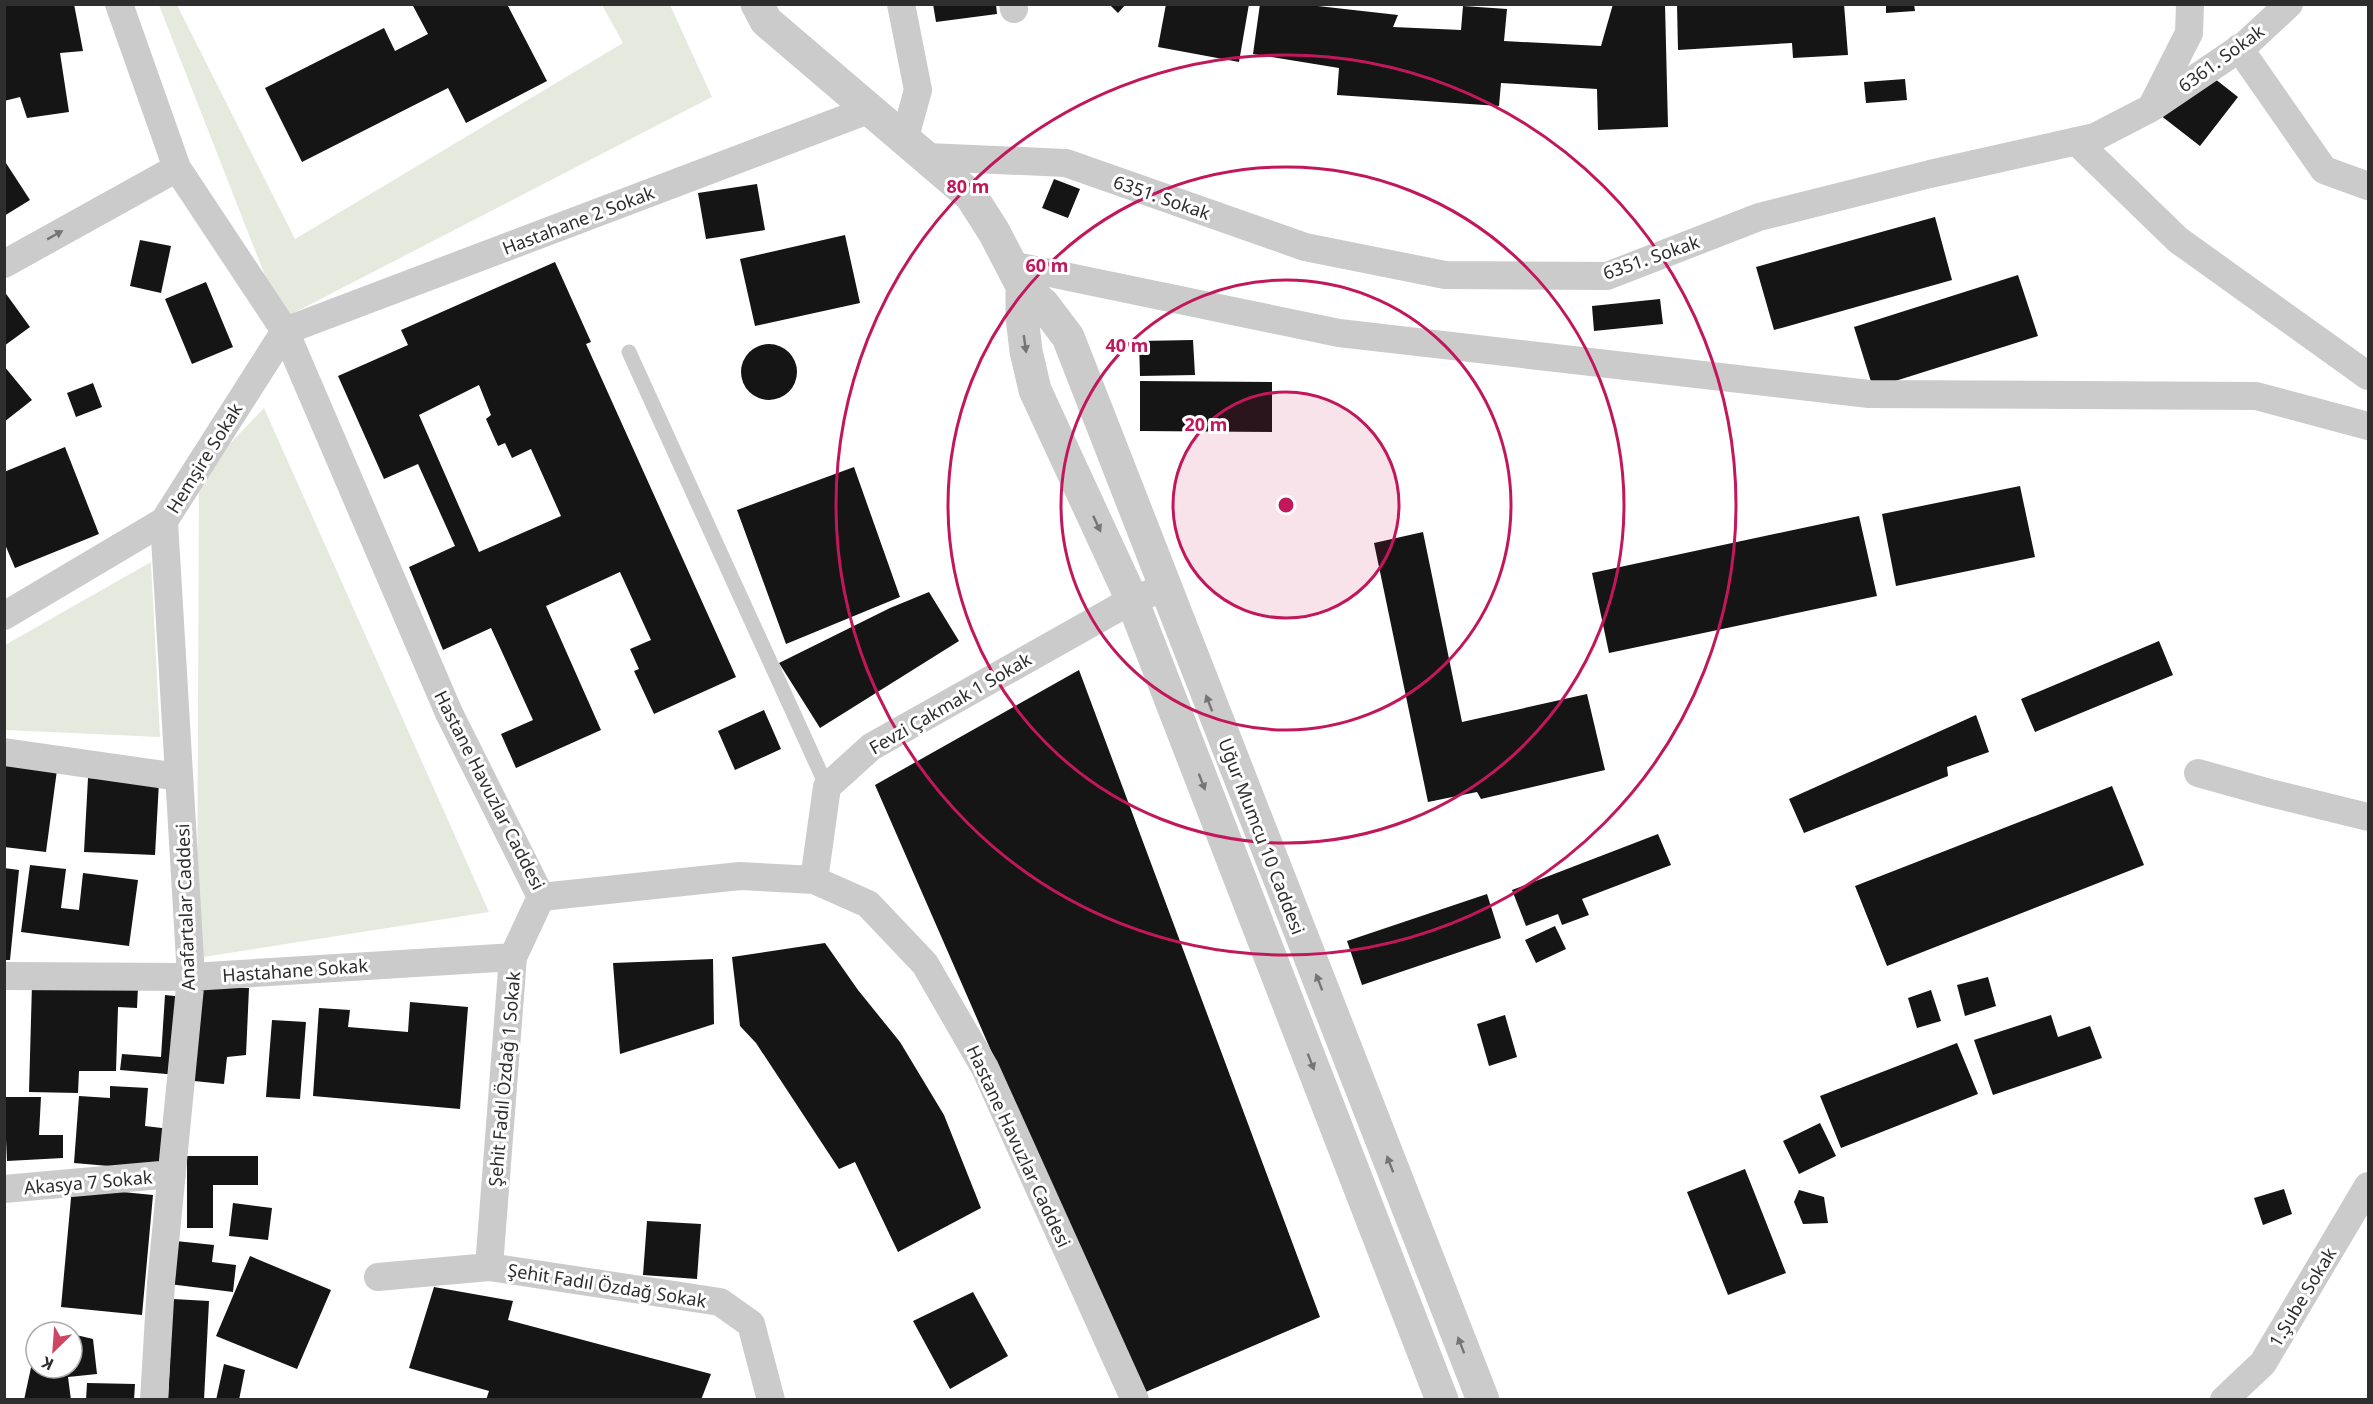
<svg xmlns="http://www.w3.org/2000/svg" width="2373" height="1404" viewBox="0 0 2373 1404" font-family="'Noto Sans',sans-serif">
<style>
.green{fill:#e6eade}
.building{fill:#151515;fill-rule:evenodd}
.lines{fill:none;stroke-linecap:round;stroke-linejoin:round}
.service{stroke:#cbcbcb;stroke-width:15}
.minor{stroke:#cbcbcb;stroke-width:28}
.tertiary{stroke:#cbcbcb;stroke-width:33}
.oneway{fill:#757575}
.ring{fill:none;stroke:#c2185b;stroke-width:3}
.labels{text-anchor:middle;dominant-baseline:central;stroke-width:6;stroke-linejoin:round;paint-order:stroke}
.street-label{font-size:18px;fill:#2e2e2e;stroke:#fff}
.centre{fill:#c2185b;stroke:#fff;stroke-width:3}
.ring-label{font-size:18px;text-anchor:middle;font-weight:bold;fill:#c2185b;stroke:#fff;stroke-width:6;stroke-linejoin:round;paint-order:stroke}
</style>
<rect width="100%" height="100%" fill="#fff"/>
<!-- green -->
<path class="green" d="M159 5H177L295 239 623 43 602 5H670L712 97 282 319Z
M264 408 489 912 197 958 199 476Z
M151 562 160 737 5 730V645Z"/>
<!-- building -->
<path class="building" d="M4 4H74L83 51 60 53 69 112 27 118 20 97 4 101Z
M412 4H507L547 81 466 123 448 88 302 162 265 88 384 28 395 51 428 34Z
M933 4H996L997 14 936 22Z
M1109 4H1126L1118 13Z
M1166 4H1249L1239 62 1158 47Z
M1260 4H1300L1398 15 1393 27 1461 30 1463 6 1507 9 1504 41 1601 46 1613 4H1665L1668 127 1598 130 1597 89 1501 83 1499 106 1337 95 1339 68 1253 54Z
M1677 4H1844L1848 55 1793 58 1792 43 1678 50Z
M1886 4H1914L1915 11 1886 13Z
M2205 71 2238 97 2200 146 2151 108Z
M1905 79 1907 100 1866 103 1864 82Z
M4 160 30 200 4 216Z
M1054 179 1080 189 1068 218 1042 208Z
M757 184 765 230 706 239 698 193Z
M1935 217 1952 280 1774 330 1756 267Z
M845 235 860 303 755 326 740 259Z
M140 240 171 246 161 293 130 286Z
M555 262 591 342 586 344 736 677 654 714 634 671 639 669 630 649 651 640 620 572 546 606 601 730 516 768 501 734 533 720 491 628 443 650 409 567 455 546 418 464 384 479 338 376 408 345 401 330ZM479 385 491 415 486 419 498 446 505 443 512 458 531 449 561 516 479 552 419 415Z
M2018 275 2038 336 1873 388 1854 327Z
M206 282 233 347 192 364 165 299Z
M4 291 30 327 4 346Z
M1660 299 1663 324 1594 331 1592 306Z
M1193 340 1195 375 1140 376 1139 341Z
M741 372a28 28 0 1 1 56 0a28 28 0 1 1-56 0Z
M4 366 32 400 4 422Z
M1140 381 1272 382V432L1140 431Z
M93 383 102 407 76 417 67 393Z
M65 447 99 534 15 568 4 542V472Z
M854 467 900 597 786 644 737 510Z
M2020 486 2035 557 1896 586 1882 514Z
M1859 516 1877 596 1609 653 1592 573Z
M1423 532 1462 722 1587 694 1605 770 1481 799 1477 792 1428 802 1374 543Z
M929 592 959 641 820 728 779 663 890 608Z
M2159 641 2173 675 2035 732 2021 699Z
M1079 670 1320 1317 1141 1394 875 785Z
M764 710 781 749 735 770 718 731Z
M1976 715 1989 752 1947 767 1948 776 1804 833 1789 799Z
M4 763 57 770 46 852 4 847Z
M88 778 159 782 155 855 84 852Z
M2112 786 2144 865 1887 966 1855 886Z
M1658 834 1671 865 1582 899 1589 915 1562 925 1558 914 1526 926 1512 890Z
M30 865 66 869 61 908 79 910 83 873 138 880 129 946 21 932Z
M4 868 19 870 10 960H4Z
M1487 894 1501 938 1362 985 1347 941Z
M1555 926 1566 949 1536 963 1525 940Z
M825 943 858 990 900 1042 944 1115 981 1208 898 1252 855 1162 839 1169 756 1043 740 1026 732 957Z
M713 959 714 1024 620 1054 613 963Z
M1988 977 1996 1006 1965 1016 1957 985Z
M32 984 138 987 137 1008 118 1007 116 1071H79L78 1093 29 1092Z
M200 987 249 988 246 1055 227 1057 224 1084 194 1081Z
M1931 990 1941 1021 1917 1028 1908 998Z
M165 995 184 997 178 1075 120 1070 122 1054 161 1057Z
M410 1002 468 1007 460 1109 313 1096 319 1008 350 1010 348 1027 408 1032Z
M1505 1015 1517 1057 1489 1066 1477 1024Z
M2051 1015 2058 1037 2090 1026 2102 1058 1993 1095 1974 1040Z
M272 1020 306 1022 300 1099 266 1097Z
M1957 1043 1978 1094 1841 1148 1820 1096Z
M110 1086 148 1088 145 1126 170 1129 167 1171 74 1163 79 1096 110 1098Z
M4 1097H41L39 1135H63V1158L7 1161Z
M1820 1123 1836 1156 1799 1174 1783 1141Z
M187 1156H258V1185H213V1228H187Z
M1745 1169 1786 1273 1728 1295 1687 1192Z
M72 1187 153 1195 142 1315 61 1307Z
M2284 1189 2292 1214 2263 1225 2254 1198Z
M1799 1190 1824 1197 1828 1223 1803 1224 1794 1202Z
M233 1203 272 1208 268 1240 229 1236Z
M647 1221 701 1224 697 1279 643 1275Z
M176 1241 214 1245 212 1262 236 1265 233 1292 161 1283Z
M250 1256 331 1290 297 1369 216 1336Z
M434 1287 513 1301 508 1320 711 1374 701 1400H486L489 1391 409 1368Z
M973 1292 1008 1356 950 1389 913 1321Z
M173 1299 209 1301 204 1400H168Z
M40 1327 59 1331V1332H39Z
M72 1334 93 1339 97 1374 68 1377 71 1400H24L35 1349 36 1368H72Z
M224 1364 245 1370 239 1400H216Z
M87 1383 135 1384 134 1400H86Z"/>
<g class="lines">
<!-- service -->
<path class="service" d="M629 352 827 787"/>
<!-- minor -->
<path class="minor" d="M119 4 177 168 285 331 449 713 541 897 740 876 814 880 868 904 925 964 985 1068 1135 1400
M901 4 918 90 905 137
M1013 4 1014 9
M2239 48 2324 170 2368 186
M2153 107 2246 44 2289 4
M2076 141 2178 240 2368 376
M927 157 1066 163 1305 247 1445 275 1607 276 1759 217 1930 174 2095 137 2151 108 2189 33 2190 4
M4 264 177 168
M1011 265 1339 333 1869 394 2256 396 2368 426
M285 331 871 109
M4 616 164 521 285 331
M4 752 179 777
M2198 773 2266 792 2368 817
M814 880 827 787 871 747 1132 600 1164 588
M4 976 191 977 513 957
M4 1189 172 1174
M489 1267 513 957 541 897
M378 1277 489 1267 720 1302 751 1324 771 1400
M154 1400 161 1283 191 977 164 521
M2224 1400 2263 1363 2368 1186"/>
<!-- tertiary -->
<path class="tertiary" d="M757 4 766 21 971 196 994 232 1022 286 1043 304 1068 337 1483 1400
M1022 286V317L1026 351 1035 390 1132 600 1442 1400"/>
</g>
<!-- one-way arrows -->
<defs><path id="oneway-solid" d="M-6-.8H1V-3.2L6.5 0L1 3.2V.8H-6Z" transform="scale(1.5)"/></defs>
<g class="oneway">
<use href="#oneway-solid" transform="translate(55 235) rotate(-29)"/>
<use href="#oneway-solid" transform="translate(1025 344) rotate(82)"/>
<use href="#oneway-solid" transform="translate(1097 524) rotate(65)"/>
<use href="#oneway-solid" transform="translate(1209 703) rotate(-111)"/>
<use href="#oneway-solid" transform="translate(1202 782) rotate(69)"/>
<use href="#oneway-solid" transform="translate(1319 982) rotate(-111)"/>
<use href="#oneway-solid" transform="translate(1311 1062) rotate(69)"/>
<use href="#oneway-solid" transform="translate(1390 1164) rotate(-111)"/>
<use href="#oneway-solid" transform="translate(1461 1345) rotate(-111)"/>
</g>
<!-- distance rings -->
<circle cx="1286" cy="505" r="113" fill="#c2185b" fill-opacity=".12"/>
<g class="ring">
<circle cx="1286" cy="505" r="113"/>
<circle cx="1286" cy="505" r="225"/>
<circle cx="1286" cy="505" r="338"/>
<circle cx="1286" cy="505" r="450"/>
</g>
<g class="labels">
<!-- street labels -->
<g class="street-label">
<text transform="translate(2221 58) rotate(-36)">6361. Sokak</text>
<text transform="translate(1162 197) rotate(19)">6351. Sokak</text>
<text transform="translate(578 220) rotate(-21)">Hastahane 2 Sokak</text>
<text transform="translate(1651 257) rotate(-19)">6351. Sokak</text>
<text transform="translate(204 458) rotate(-58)">Hemşire Sokak</text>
<text transform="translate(950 703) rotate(-30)">Fevzi Çakmak 1 Sokak</text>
<text transform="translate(490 790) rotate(63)">Hastane Havuzlar Caddesi</text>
<text transform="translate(1262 836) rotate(69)">Uğur Mumcu 10 Caddesi</text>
<text transform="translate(185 907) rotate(-92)">Anafartalar Caddesi</text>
<text transform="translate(295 970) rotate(-4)">Hastahane Sokak</text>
<text transform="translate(504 1079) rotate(-85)">Şehit Fadıl Özdağ 1 Sokak</text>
<text transform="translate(1019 1146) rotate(65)">Hastane Havuzlar Caddesi</text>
<text transform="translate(88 1182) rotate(-5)">Akasya 7 Sokak</text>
<text transform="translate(607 1285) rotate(9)">Şehit Fadıl Özdağ Sokak</text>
<text transform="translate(2302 1297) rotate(-59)">1.Şube Sokak</text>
</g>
</g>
<circle cx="1286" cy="505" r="9" class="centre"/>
<g class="ring-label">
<text x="968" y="193">80 m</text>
<text x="1047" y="272">60 m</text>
<text x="1127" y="352">40 m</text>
<text x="1206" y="431">20 m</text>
</g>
<!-- border -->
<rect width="2373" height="1404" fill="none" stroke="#2e2e2e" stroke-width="12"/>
<!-- north arrow -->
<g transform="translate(54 1350) rotate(205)"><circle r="28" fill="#ffffff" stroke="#ababab" stroke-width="1.5"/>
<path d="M0-4.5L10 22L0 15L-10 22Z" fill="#d04662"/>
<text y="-9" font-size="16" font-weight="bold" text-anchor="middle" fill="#2e2e2e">K</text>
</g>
</svg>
